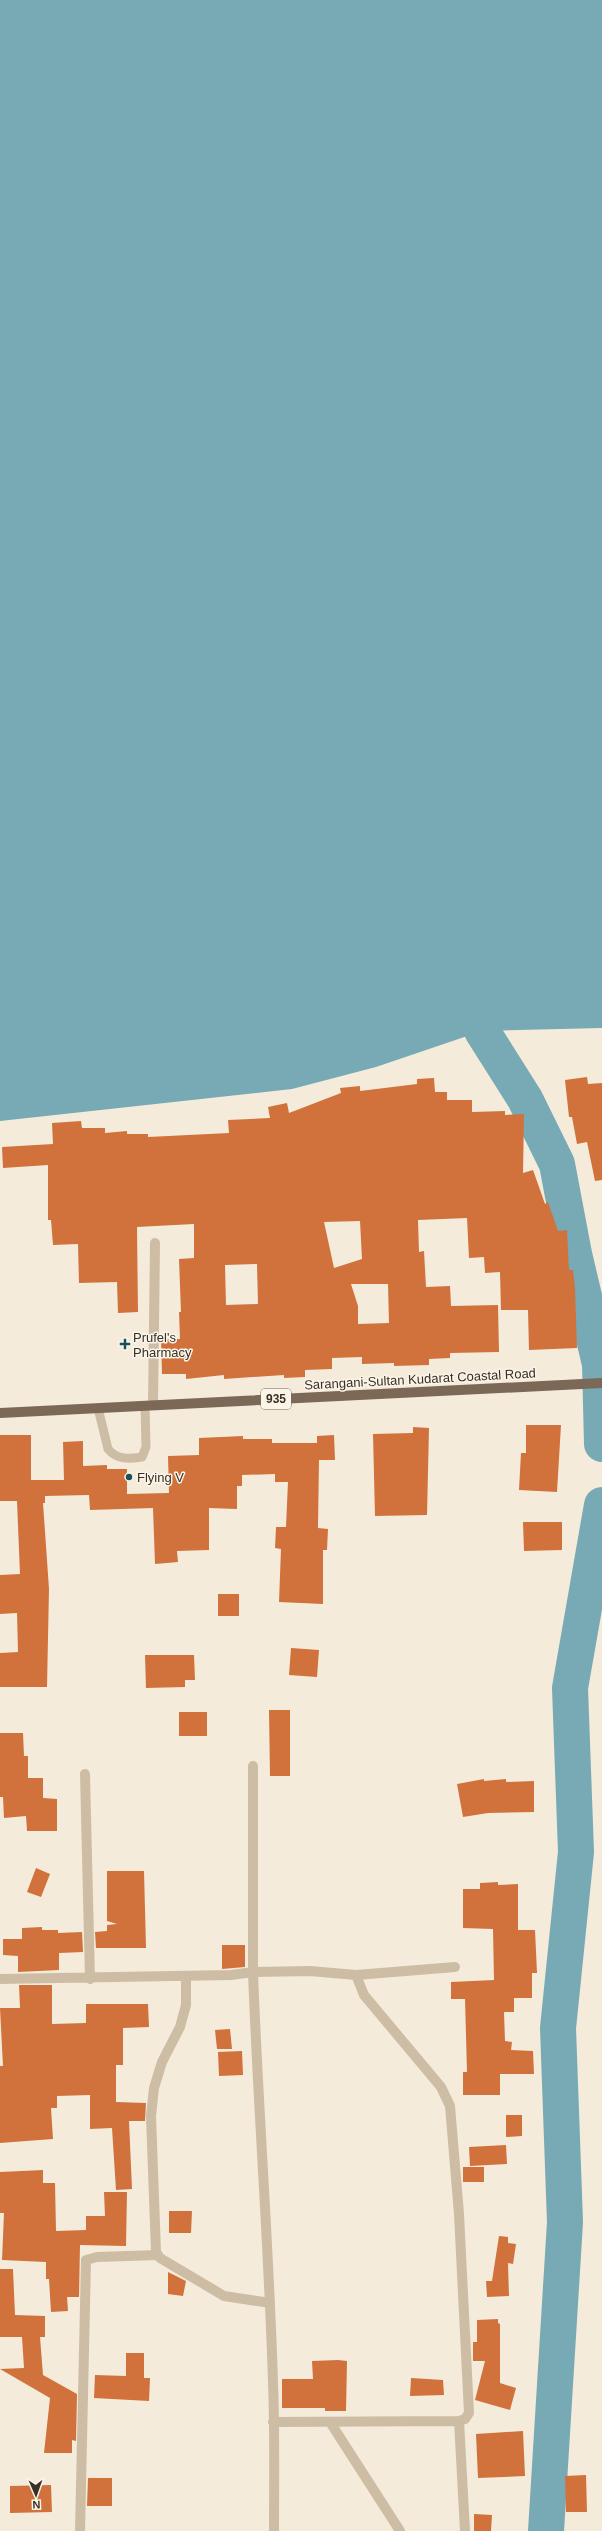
<svg xmlns="http://www.w3.org/2000/svg" width="602" height="2531" viewBox="0 0 602 2531" font-family="Helvetica,sans-serif">
<style>
.water{fill:#77aab4}
.lines{fill:none;stroke-linecap:round;stroke-linejoin:round}
.river{stroke:#77aab4;stroke-width:36}
.building{fill:#d1723c;fill-rule:evenodd}
.service{stroke:#cebda5;stroke-width:9}
.minor{stroke:#cebda5;stroke-width:10}
.primary{stroke:#7c6857;stroke-width:10}
.poi-dot{fill:#19515e;stroke:#fbf5e8;stroke-width:1.5}
.labels{text-anchor:middle;dominant-baseline:central;stroke-width:3;stroke-linejoin:round;paint-order:stroke}
.shield{fill:#fbf5e8;stroke:#736a61;stroke-width:1}
.shield-label{font-size:12px;font-weight:bold;fill:#392f27}
.poi-label{font-size:13px;fill:#392f27;stroke:#fbf5e8;text-anchor:start}
.street-label{font-size:13px;fill:#392f27;stroke:#fbf5e8}
</style>
<rect width="100%" height="100%" fill="#f4ebdb"/>
<!-- water -->
<path class="water" d="M0 0H602V1028L482 1031 376 1067 292 1089 0 1121Z"/>
<g class="lines">
<!-- river -->
<path class="river" d="M482 1031 525 1099 557 1164 574 1254 600 1364 602 1444
M546 2531 565 2222 558 2028 576 1852 570 1688 602 1505"/>
</g>
<!-- building -->
<path class="building" d="M587 1077 588 1084 602 1083V1180L595 1181 587 1142 577 1144 572 1117H569L565 1080Z
M434 1078 435 1092H447V1100H472V1112L505 1111V1115L524 1114 523 1173 533 1170 545 1204 548 1202 558 1231 567 1230 569 1270H573L575 1288 577 1348 529 1350 528 1310H501L500 1272 485 1273 484 1257 469 1258 467 1218 418 1220 419 1252 424 1251 426 1287 450 1286 451 1306 498 1305 499 1352 450 1353V1358L429 1359V1365L394 1366V1363L362 1364V1357L332 1358V1369L305 1370V1377L284 1378V1375L224 1379V1375L186 1379V1374H162L161 1339H180L179 1312H181L179 1259 194 1258V1224L137 1227 138 1312 118 1313 117 1282 79 1283 78 1244 53 1245 51 1220H48V1165L3 1168 2 1147 53 1144 52 1123 81 1121 82 1128H105V1133L127 1131V1134H148V1137L229 1133 228 1120 270 1118 268 1107 287 1103 289 1113 341 1093 340 1088 360 1086V1091L417 1084V1079ZM360 1221 362 1259 334 1268 324 1222ZM257 1264 258 1304 226 1305 225 1265ZM351 1284H388L389 1323 358 1324V1306Z
M526 1425H561L557 1492 519 1490 521 1453H526Z
M413 1427 429 1428 427 1515 375 1516 373 1434 413 1433Z
M0 1435H31V1480H64L63 1442 83 1441V1466L107 1465V1469H127V1494L169 1493 168 1456 199 1455V1438L243 1436V1439H272V1443H317V1436L334 1435 335 1460H319L318 1528 328 1529 327 1550H323V1604L279 1602 281 1549 275 1548 276 1527H286L288 1482H275V1474L242 1475V1486H237V1509L209 1508V1550L177 1551 178 1562 155 1564 153 1508 90 1510 89 1495 45 1496V1503H43L49 1589 47 1687H0V1653L18 1652 17 1613 0 1614V1575L20 1574 17 1501H0Z
M523 1522H562V1550L524 1551Z
M218 1594H239V1616H218Z
M291 1648 319 1650 317 1677 289 1675Z
M145 1655H194L195 1680H185V1687L146 1688Z
M269 1710H290V1776H270Z
M179 1712H207V1736H179Z
M0 1733H23L24 1756H28V1778H43V1798L57 1799V1831H27L26 1816 4 1818 3 1797H0Z
M484 1779V1781L506 1779V1782L534 1781V1812L488 1813 463 1817 457 1784Z
M36 1868 50 1874 41 1897 27 1892Z
M107 1871H144L146 1948H96L95 1932 107 1931V1925L117 1924 107 1921Z
M498 1882V1885L518 1884V1930H535L537 1973H532V1998H514V2012H504L505 2041 512 2042 511 2050 533 2051 534 2074H500V2095H463V2072H467L465 1999H451V1982L494 1980 493 1929 463 1928V1889H480V1883Z
M42 1927V1930H58V1933L82 1932 83 1952 59 1953V1970L18 1972V1956L3 1955V1939H22V1928Z
M222 1945H245V1967L222 1969Z
M19 1985H52V2024L86 2023V2004H148L149 2027 123 2028V2065H116V2102L146 2103 145 2121H129L132 2189 116 2190 112 2128 90 2129V2095L57 2096V2108H51L53 2139 0 2143V2066H3L0 2008H20Z
M230 2029 232 2049H217L215 2030Z
M242 2051 243 2075 219 2076 218 2052Z
M506 2115H522V2136L506 2137Z
M506 2145 507 2164 470 2166 469 2147Z
M463 2167H484V2182H463Z
M43 2170V2183H55L56 2231 86 2230V2216H105L104 2192H127L126 2246 80 2245 79 2297H67L68 2311 51 2312 49 2279H46V2262L2 2260 4 2213H0V2172Z
M169 2211H192L191 2233H169Z
M499 2236 508 2237V2243L516 2244 513 2264 508 2263 509 2296 487 2297 486 2281H492Z
M0 2269H13L15 2315 45 2316V2337H40L43 2375 77 2394 76 2441 72 2440V2453H44L50 2398 0 2369 24 2368 22 2337H0Z
M168 2272 186 2281 183 2296 168 2294Z
M498 2319V2323L500 2324V2383L516 2388 510 2410 475 2400 485 2361H473V2342H477V2320Z
M126 2353H144V2378H150L149 2401 94 2398 95 2375 126 2376Z
M338 2360 347 2361 346 2411H325V2408H282V2379H313L312 2361Z
M411 2378 443 2380 444 2395 410 2396Z
M523 2431 525 2476 478 2478 476 2434Z
M586 2475 587 2512H566L565 2476Z
M88 2478H112V2506H87Z
M51 2485 52 2512 10 2513V2486Z
M474 2514 492 2515 491 2531H474Z"/>
<g class="lines">
<!-- service -->
<path class="service" d="M98 1408 108 1449C117 1460 129 1459 142 1457L146 1447 145 1406"/>
<!-- minor -->
<path class="minor" d="M153 1405 155 1243
M253 1766V1972L310 1971 356 1975 455 1967
M85 1774 90 1979
M186 1976V2005L180 2027 162 2062 154 2088 151 2116 156 2252 160 2258 224 2296 270 2303
M0 1979 231 1975 253 1972C258 2109 269 2246 273 2383 275 2432 274 2482 274 2531
M459 2421 465 2531
M273 2422 459 2421 465 2419 469 2413 459 2214 450 2106 441 2087 364 1995 356 1975
M330 2422 400 2531
M80 2531 86 2260 97 2257 158 2255"/>
<!-- primary -->
<path class="primary" d="M0 1413 602 1383"/>
</g>
<!-- markers -->
<g class="poi-dot">
<path d="M123 1338h4v4h4v4h-4v4h-4v-4h-4v-4h4z"/>
<circle cx="129" cy="1477" r="4"/>
</g>
<g class="labels">
<!-- shield labels -->
<rect class="shield" x="261" y="1389" width="30" height="20" rx="3"/>
<g class="shield-label">
<text x="276" y="1399">935</text>
</g>
<!-- poi labels -->
<g class="poi-label">
<text x="133" y="1337">Prufel's<tspan x="133" dy="15">Pharmacy</tspan></text>
<text x="137" y="1477">Flying V</text>
</g>
<!-- street labels -->
<g class="street-label">
<text transform="translate(420 1379) rotate(-3)">Sarangani-Sultan Kudarat Coastal Road</text>
</g>
</g>
<!-- north arrow -->
<g transform="translate(36 2495) rotate(178)" stroke="#fbf5e8" stroke-width="3" paint-order="stroke">
<path d="M0-3L7 15L0 10L-7 15Z" fill="#392f27"/>
<text y="-6" font-size="11" font-weight="bold" text-anchor="middle" fill="#392f27">N</text>
</g>
</svg>
